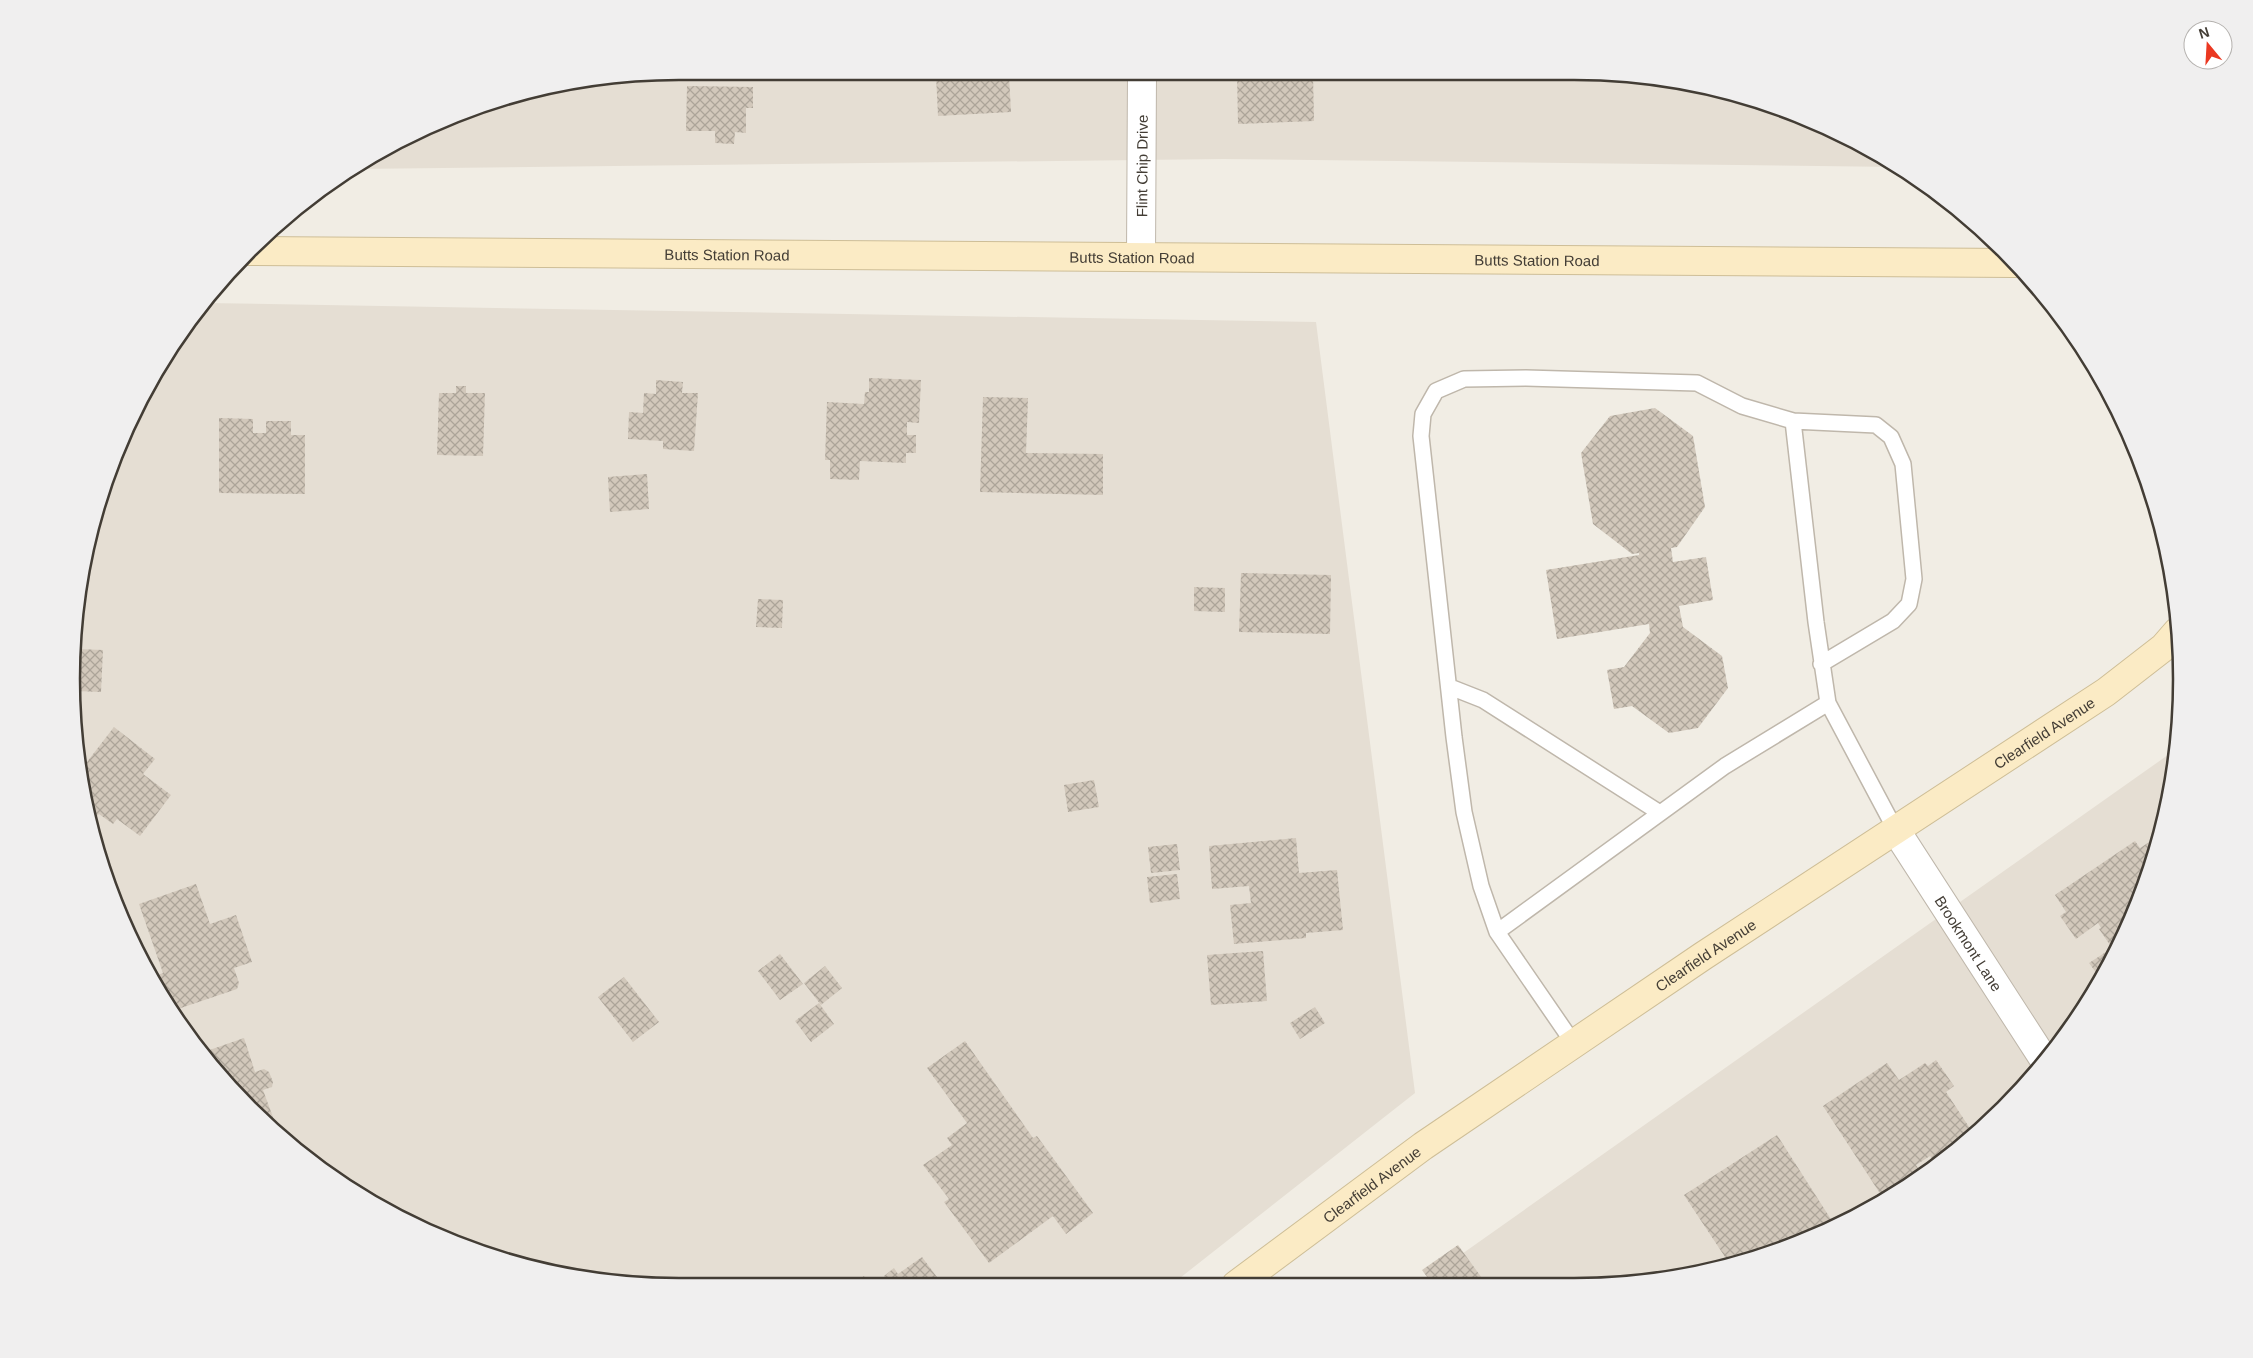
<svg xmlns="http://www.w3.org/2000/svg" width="2253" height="1358" viewBox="0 0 2253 1358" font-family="Arial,sans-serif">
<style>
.residential{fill:#e5ded3}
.building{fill:url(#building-cross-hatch)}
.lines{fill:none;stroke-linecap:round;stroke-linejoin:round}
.lane-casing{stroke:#bfb7ab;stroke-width:18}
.street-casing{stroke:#bfb7ab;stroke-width:30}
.secondary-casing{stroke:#cebe97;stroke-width:30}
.lane{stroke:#fff;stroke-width:15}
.street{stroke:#fff;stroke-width:28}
.secondary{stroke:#fbebc5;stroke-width:28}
.labels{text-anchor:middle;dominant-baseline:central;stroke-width:5;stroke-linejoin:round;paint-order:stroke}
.street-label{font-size:15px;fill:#433d35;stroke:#fff}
.rim{fill:none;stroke:#433d35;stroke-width:2.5}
</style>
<defs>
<pattern id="building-cross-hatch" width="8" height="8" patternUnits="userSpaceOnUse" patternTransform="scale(1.25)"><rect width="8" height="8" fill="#d2c8bb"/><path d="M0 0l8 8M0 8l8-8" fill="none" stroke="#aca499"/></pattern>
</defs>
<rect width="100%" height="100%" fill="#f1ede4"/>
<!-- residential -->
<path class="residential" d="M1614 73 1770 104 1898 167 1223 159 354 169 410 134 484 103 599 76Z
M205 303 1316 322 1415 1093 1171 1285H639L483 1254 341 1184 249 1109 197 1049 153 983 104 875 83 797 71 679 76 599 103 484 174 341Z
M2175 750 2170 798 2135 912 2079 1017 1975 1136 1878 1205 1732 1266 1614 1285H1418Z"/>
<!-- building -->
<path class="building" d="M1237 74H1313L1314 121 1238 124Z
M936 75H1009L1011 112 938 116Z
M687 86 753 87V108H746V133L735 132 734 144 715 143V131H686Z
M869 378 921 380 919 423 907 422V435H916V453H906V463L860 461 859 480 830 479V460H825L827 402 864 404 865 392H869Z
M656 380 683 382 682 393H698L694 451 663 449V441L628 439 629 412 643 413 644 393 656 394Z
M456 386H466V393H485L483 456 437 455 439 393H456Z
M983 397 1028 398 1026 453 1103 454V495L980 492Z
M1655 408 1693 436 1705 507 1677 547 1671 548 1673 562 1706 557 1713 600 1679 606 1683 627 1722 656 1728 688 1698 728 1669 733 1632 706 1614 709 1607 670 1624 667 1650 633 1649 624 1557 639 1546 570 1639 555V553L1632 554 1593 524 1581 453 1610 416Z
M219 418 253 419V433H266V421H291V435H305V494L219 493Z
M647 474 649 509 610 512 608 477Z
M1241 573 1331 575 1330 634 1239 632Z
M1194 587 1225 588V612L1194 611Z
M758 599 783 600 782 628 756 627Z
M77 649 103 650 101 692 76 691Z
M114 727 155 759 143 774 171 795 140 836 117 819 113 824 99 814 92 821 88 818 83 797 80 771Z
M1094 780 1099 807 1068 812 1064 785Z
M1296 838 1299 873 1337 870 1343 930 1306 933V938L1234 944 1230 905 1251 903 1249 886 1212 889 1209 846Z
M2154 839 2156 843 2135 912 2100 978 2089 963 2112 948 2099 929 2101 928 2098 923 2076 939 2060 916 2066 912 2055 895 2135 841 2140 848Z
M1177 844 1180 870 1151 873 1148 847Z
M1177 874 1180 899 1150 903 1147 877Z
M196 884 210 924 236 915 252 962 234 968 239 983 237 989 172 1011 163 999 155 976 163 973 139 904Z
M1263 951 1267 1001 1211 1005 1207 955Z
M780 954 803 984 780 1000 758 971Z
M825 966 842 988 821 1005 804 983Z
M624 977 659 1022 633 1042 598 997Z
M819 1003 834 1024 811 1042 795 1021Z
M1315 1007 1325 1023 1300 1039 1290 1023Z
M244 1038 255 1072 264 1069 269 1072 273 1082 272 1087 263 1090 274 1120 266 1123 249 1109 201 1053Z
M965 1041 1033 1138 1037 1136 1093 1213 1066 1234 1053 1216 989 1263 944 1202 949 1199 923 1165 952 1145 947 1138 967 1123 927 1068Z
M1936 1060 1954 1086 1946 1092 1975 1136 1936 1164 1930 1156 1916 1165 1920 1171 1883 1198 1823 1106 1887 1063 1899 1080 1925 1063 1928 1066Z
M1777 1135 1834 1224 1731 1266 1684 1195Z
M1458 1245 1487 1285H1430L1427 1282 1430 1281 1422 1270Z
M922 1257 943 1285H884L889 1282 884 1276 894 1268 898 1274Z
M864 1276 870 1285H851Z
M750 1279 756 1285H742Z"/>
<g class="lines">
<defs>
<path id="lane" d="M1793 421 1816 622 1828 703 1895 829
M1450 687 1483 700 1660 813
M1497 932 1725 766 1828 703
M1574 1044 1497 932 1481 886 1464 812 1454 737 1421 436 1423 414 1436 391 1464 379 1526 378 1697 383 1742 406 1793 421 1876 425 1891 437 1903 464 1914 579 1909 604 1893 621 1821 664"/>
<g id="street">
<path id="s1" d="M1141 257 1142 74"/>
<path id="s2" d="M1895 829 2043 1058"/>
</g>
<g id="secondary">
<path id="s3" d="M248 251 2015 263"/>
<path id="s4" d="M1236 1285 1423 1146 1703 956 2106 692 2164 647 2177 632"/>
</g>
</defs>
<!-- lane casing -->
<use href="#lane" class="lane-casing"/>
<!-- street casing -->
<use href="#street" class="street-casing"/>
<!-- secondary casing -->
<use href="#secondary" class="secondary-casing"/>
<!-- lane -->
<use href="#lane" class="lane"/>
<!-- street -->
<use href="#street" class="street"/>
<!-- secondary -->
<use href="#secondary" class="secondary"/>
</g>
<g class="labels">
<!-- street labels -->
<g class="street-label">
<text stroke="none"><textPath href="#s1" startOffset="91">Flint Chip Drive</textPath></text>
<text stroke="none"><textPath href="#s3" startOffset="479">Butts Station Road</textPath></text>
<text stroke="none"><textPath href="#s3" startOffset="884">Butts Station Road</textPath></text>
<text stroke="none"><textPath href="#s3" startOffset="1289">Butts Station Road</textPath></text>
<text stroke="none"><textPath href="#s4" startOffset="979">Clearfield Avenue</textPath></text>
<text stroke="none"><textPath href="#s2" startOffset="136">Brookmont Lane</textPath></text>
<text stroke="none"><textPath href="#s4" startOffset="574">Clearfield Avenue</textPath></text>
<text stroke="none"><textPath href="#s4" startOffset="169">Clearfield Avenue</textPath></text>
</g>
</g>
<!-- crop -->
<path d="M0 0H2253V1358H0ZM679 80H1574A599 599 0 0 1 2173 679V679A599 599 0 0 1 1574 1278H679A599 599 0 0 1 80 679V679A599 599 0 0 1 679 80Z" fill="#f0efef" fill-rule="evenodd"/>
<path class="rim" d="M679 80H1574A599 599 0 0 1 2173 679V679A599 599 0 0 1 1574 1278H679A599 599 0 0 1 80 679V679A599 599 0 0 1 679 80Z"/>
<!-- north arrow -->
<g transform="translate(2208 45) rotate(342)"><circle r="24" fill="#ffffff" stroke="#b4b1ae"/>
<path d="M0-4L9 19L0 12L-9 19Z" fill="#eb3821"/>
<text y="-8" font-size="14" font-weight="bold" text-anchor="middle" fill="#433d35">N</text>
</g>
</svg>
